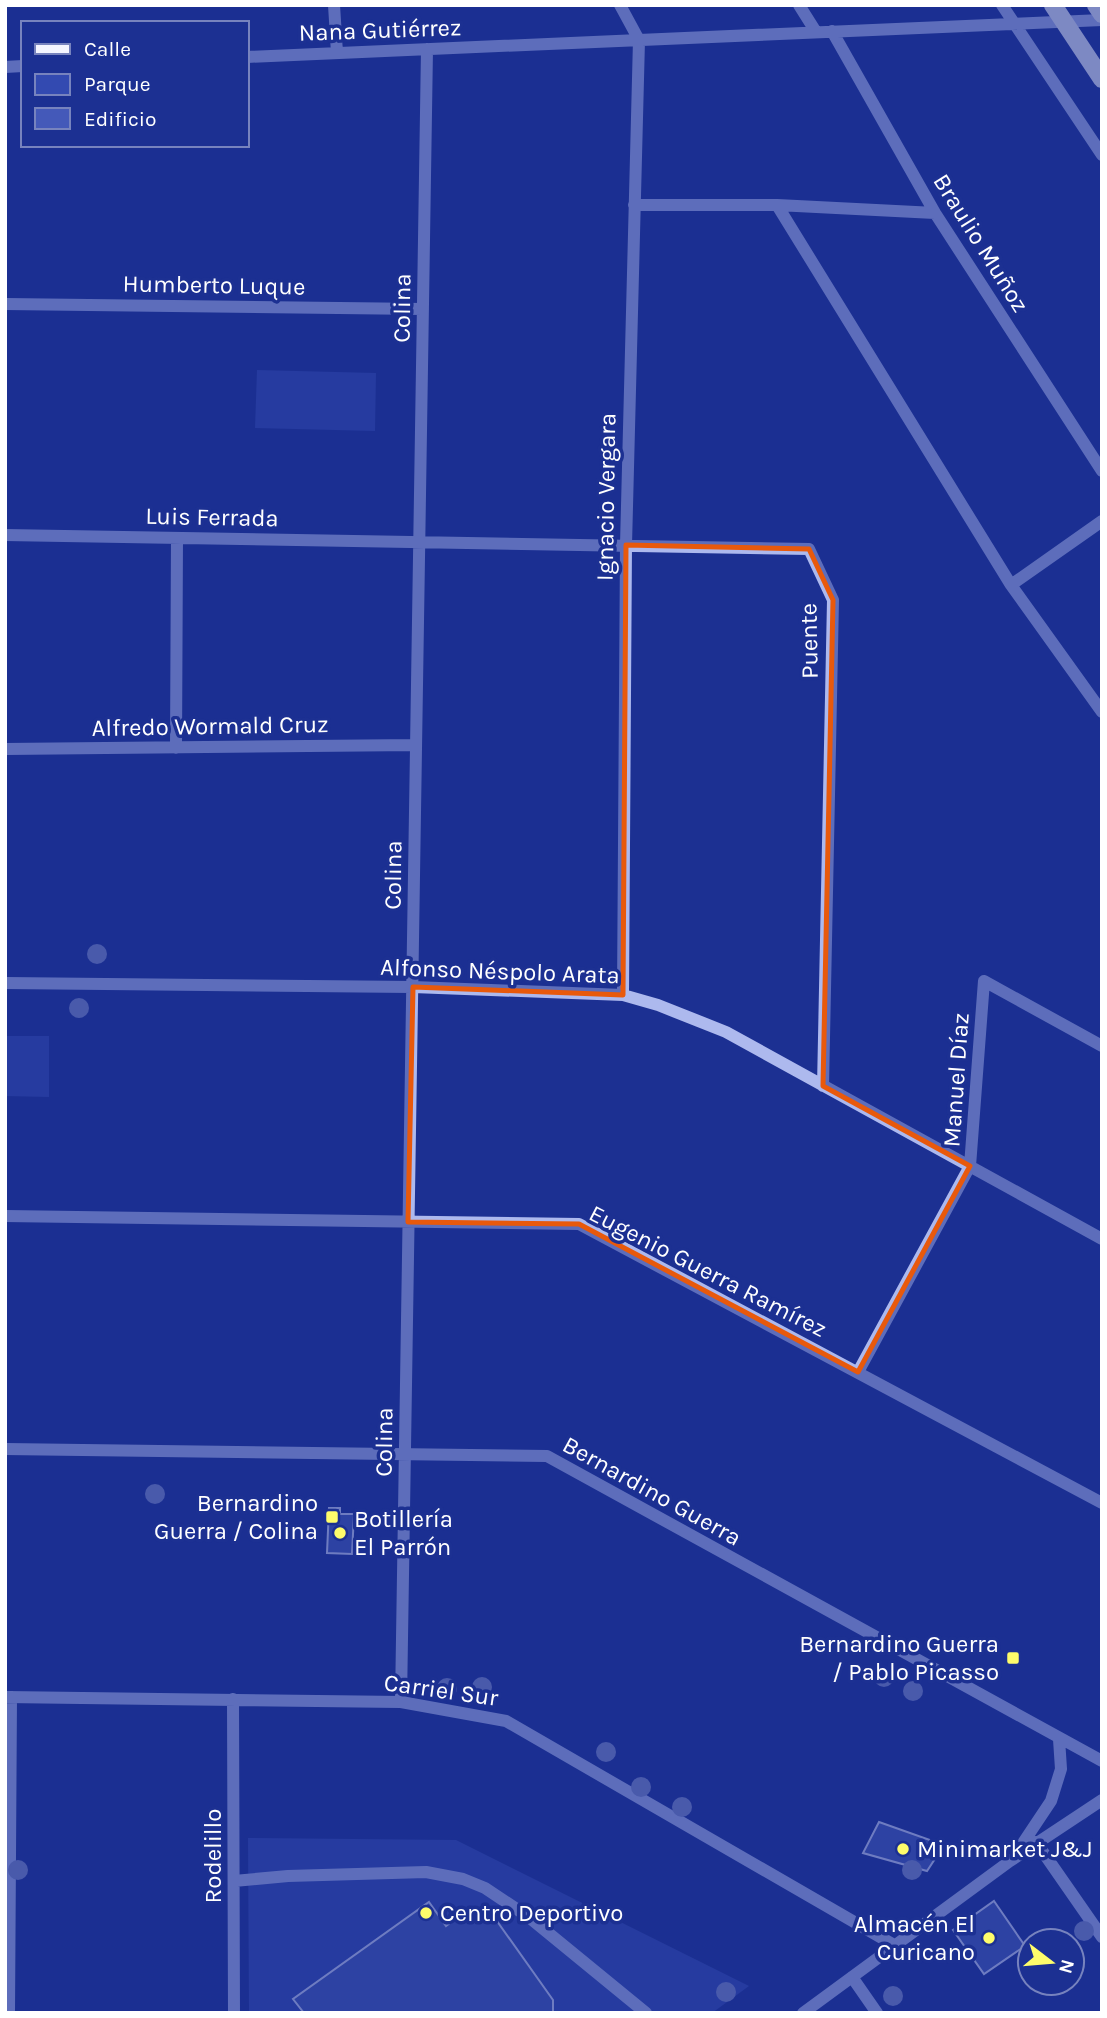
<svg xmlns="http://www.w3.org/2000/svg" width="1107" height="2018" viewBox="0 0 1107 2018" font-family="Karla,sans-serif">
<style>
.green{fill:#334ab1}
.building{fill:#4459b9;stroke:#d3dafa;stroke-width:2}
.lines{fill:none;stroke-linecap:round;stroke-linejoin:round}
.minor{stroke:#adb9ee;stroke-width:12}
.major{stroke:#f4f5ff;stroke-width:18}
.tree{fill:#818ecb}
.marked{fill:none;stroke:#e8590c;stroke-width:5;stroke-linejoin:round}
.poi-dot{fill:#fefc6b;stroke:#1c3092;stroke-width:2.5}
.labels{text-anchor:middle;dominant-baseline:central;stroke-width:7;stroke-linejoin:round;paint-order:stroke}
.street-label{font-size:24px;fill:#fff;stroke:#1c3092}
.poi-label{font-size:24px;fill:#fff;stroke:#1c3092;text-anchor:end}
</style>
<rect width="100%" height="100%" fill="#1c3092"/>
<!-- green -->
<path class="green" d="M257 370 376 373 375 431 255 428Z
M5 1036H49V1097L5 1096Z
M248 1838 456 1840 749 1986 712 2013H249Z"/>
<!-- building -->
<path class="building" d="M329 1508H340V1514H354L352 1554 327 1553Z
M879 1822 944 1845 927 1871 863 1853Z
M994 1901 1025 1946 984 1974 953 1930Z
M429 1902 446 1926 468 1909 473 1916 487 1907 553 2000V2013H304L293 1999Z"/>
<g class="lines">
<!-- minor -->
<path class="minor" d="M334 5 337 53
M620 5 639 40 626 545 623 995
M799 5 816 32
M1002 5 1102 155
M832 31 935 213 1102 471
M247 57 1102 20
M5 67 23 66
M634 205H777L935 213
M777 205 1011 585 1102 712
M5 304 423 309
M5 535 809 549 833 600 823 1086
M1011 585 1102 521
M176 748 177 538
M5 749 416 745
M5 983 413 987 623 995 658 1005 726 1032 1102 1239
M5 1216 579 1224 1102 1503
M858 1372 970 1166 984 981 1102 1046
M5 1449 547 1456 1102 1761
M5 1697 401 1702 506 1721 894 1945
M233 1699 234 2013
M401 1702 427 49
M1036 1842 1102 1937
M1017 1852 1051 1801 1061 1769 1059 1739
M234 1881 288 1876 426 1872 463 1879 485 1888 530 1918 646 2013
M852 1977 877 2013
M9 2013 11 1697
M803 2013 1010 1861 1102 1800"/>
<!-- major -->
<path class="major" d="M1053 5 1102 79
M1096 5 1102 14"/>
</g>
<!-- trees -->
<g class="tree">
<circle cx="97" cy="954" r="10"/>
<circle cx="79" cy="1008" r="10"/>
<circle cx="155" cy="1494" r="10"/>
<circle cx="884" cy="1677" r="10"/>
<circle cx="482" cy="1687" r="10"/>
<circle cx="447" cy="1688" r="10"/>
<circle cx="913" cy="1691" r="10"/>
<circle cx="606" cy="1752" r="10"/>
<circle cx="641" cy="1787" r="10"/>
<circle cx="682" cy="1807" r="10"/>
<circle cx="18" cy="1870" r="10"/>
<circle cx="912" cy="1870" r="10"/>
<circle cx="1084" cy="1931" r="10"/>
<circle cx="726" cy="1992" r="10"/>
<circle cx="893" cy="1996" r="10"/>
</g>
<!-- marked area -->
<path d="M0 0H1107V2018H0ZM626 545 809 549 833 600 823 1086 970 1166 858 1372 579 1224 408 1222 413 987 623 995Z" fill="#1c3092" fill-opacity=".55" fill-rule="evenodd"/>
<path class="marked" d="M626 545 809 549 833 600 823 1086 970 1166 858 1372 579 1224 408 1222 413 987 623 995Z"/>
<!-- markers -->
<g class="poi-dot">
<rect x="325" y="1510" width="14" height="14" rx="3.5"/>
<circle cx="340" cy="1533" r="7"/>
<rect x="1006" y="1651" width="14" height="14" rx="3.5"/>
<circle cx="903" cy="1849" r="7"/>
<circle cx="426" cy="1913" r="7"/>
<circle cx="989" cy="1938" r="7"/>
</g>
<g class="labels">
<!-- street labels -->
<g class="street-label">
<text transform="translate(380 30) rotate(-2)">Nana Gutiérrez</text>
<text transform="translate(981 243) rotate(58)">Braulio Muñoz</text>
<text transform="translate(214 285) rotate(1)">Humberto Luque</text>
<text transform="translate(402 308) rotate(-89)">Colina</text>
<text transform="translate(606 497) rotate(-89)">Ignacio Vergara</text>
<text transform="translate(212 517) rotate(1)">Luis Ferrada</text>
<text transform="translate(809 641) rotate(-91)">Puente</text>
<text transform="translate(210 726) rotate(-1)">Alfredo Wormald Cruz</text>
<text transform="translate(393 875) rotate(-89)">Colina</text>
<text transform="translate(500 971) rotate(2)">Alfonso Néspolo Arata</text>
<text transform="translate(956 1080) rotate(-86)">Manuel Díaz</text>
<text transform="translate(708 1271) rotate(27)">Eugenio Guerra Ramírez</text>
<text transform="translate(384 1442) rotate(-89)">Colina</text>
<text transform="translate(652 1491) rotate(29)">Bernardino Guerra</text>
<text transform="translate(441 1690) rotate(8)">Carriel Sur</text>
<text transform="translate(213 1856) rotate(-90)">Rodelillo</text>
</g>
<!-- poi labels -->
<g class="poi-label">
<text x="318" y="1503">Bernardino<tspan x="318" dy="28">Guerra / Colina</tspan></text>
<text x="354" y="1519" text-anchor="start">Botillería<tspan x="354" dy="28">El Parrón</tspan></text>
<text x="999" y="1644">Bernardino Guerra<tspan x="999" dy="28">/ Pablo Picasso</tspan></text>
<text x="917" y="1849" text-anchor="start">Minimarket J&amp;J</text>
<text x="440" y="1913" text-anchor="start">Centro Deportivo</text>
<text x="975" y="1924">Almacén El<tspan x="975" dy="28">Curicano</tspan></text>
</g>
</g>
<!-- border -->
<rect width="1107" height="2018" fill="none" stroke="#ffffff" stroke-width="14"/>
<!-- legend -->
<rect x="21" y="21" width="228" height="126" fill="#1c3092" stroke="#7783be" stroke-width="2"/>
<rect x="35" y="44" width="35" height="10" fill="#f4f5ff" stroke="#7783be" stroke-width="2"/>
<text x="84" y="56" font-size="21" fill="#ffffff">Calle</text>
<rect x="35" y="74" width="35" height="21" fill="#334ab1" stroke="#7783be" stroke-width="2"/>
<text x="84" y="91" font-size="21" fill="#ffffff">Parque</text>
<rect x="35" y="108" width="35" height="21" fill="#4459b9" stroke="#7783be" stroke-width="2"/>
<text x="84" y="126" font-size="21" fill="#ffffff">Edificio</text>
<!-- north arrow -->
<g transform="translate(1051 1962) rotate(106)"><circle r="33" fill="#1c3092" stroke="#7783be" stroke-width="2"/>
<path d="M0-5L12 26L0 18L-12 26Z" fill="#fefc6b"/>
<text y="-10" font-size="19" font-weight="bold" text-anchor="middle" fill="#ffffff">N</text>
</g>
</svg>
